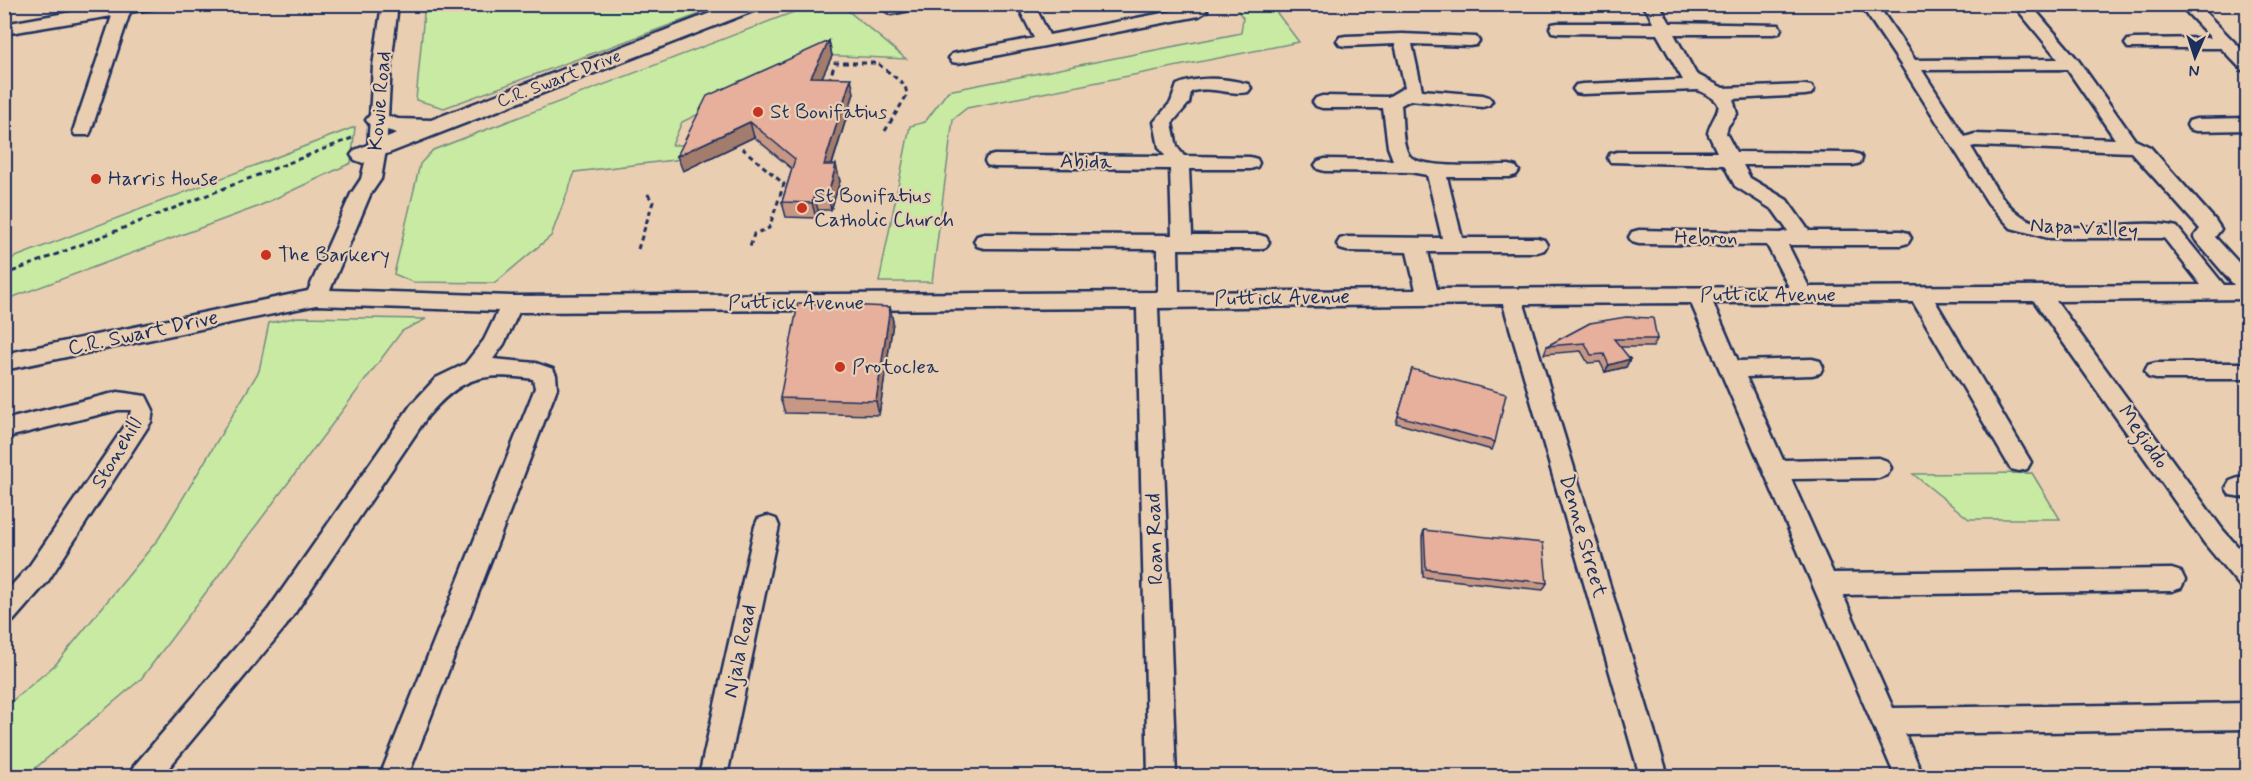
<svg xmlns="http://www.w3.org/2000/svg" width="2252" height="781" viewBox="0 0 2252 781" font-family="Mynerve,sans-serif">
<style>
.green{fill:#c8eaa2;stroke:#728c80;stroke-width:1.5}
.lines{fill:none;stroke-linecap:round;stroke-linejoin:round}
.minor-casing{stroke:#1b2f5e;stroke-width:5}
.tertiary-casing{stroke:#1b2f5e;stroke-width:5}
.path{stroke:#1b2f5e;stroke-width:3;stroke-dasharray:5 4;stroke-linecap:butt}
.minor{fill:#eaceb1;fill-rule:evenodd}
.tertiary{fill:#eaceb1;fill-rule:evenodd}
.wall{fill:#c79786;stroke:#1b2f5e;stroke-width:1.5}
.shaded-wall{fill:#a27b6d;stroke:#1b2f5e;stroke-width:1.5}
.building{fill:#e7b09c;stroke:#1b2f5e;stroke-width:1.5}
.poi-dot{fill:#c8321e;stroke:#eaceb1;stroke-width:2}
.labels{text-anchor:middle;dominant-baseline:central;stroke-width:4.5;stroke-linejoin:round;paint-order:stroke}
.far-street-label{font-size:18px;fill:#1b2f5e;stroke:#eaceb1}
.street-label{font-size:21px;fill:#1b2f5e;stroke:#eaceb1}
.poi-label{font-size:21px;fill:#1b2f5e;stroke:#eaceb1;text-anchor:start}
</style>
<rect width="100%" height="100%" fill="#eaceb1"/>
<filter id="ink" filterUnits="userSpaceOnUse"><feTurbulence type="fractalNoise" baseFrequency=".0167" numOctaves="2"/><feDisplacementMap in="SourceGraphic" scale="12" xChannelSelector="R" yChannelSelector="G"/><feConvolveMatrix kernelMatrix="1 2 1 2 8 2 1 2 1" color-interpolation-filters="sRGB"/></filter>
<g filter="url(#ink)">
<!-- green -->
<path class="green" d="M472 5 694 4 700 14 444 108 416 100 424 13Z
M812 5H841L906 59 819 55 682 122 672 145H689L682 159 575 172 551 236 495 283 413 282 394 274 420 164 433 150Z
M1234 5H1271L1299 42 967 108 953 119 932 282H879L910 126 925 122 948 91 1241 33 1243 18Z
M355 127 351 163 257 207 5 300V261Z
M298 317 426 319 402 331 141 679 26 776H5V707L56 664 159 538 259 371 269 323Z
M2032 473 2060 519H1969L1913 474Z"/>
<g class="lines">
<defs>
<path id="minor" d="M116 4H158L156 8 130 12 91 131 89 135H75L73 131 112 16 4 34V24Z
M382 4H398L391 66 386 150 381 179 370 195 330 290 512 296 1158 292V249L984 248 977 246 974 241 977 236 984 234 1172 235 1170 169 994 167 987 165 985 161 987 157 994 155 1165 156 1159 147 1154 122 1171 102 1177 85C1199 76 1225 78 1248 84L1251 88 1248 92C1230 96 1210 85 1191 92L1189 103 1172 123 1177 147 1184 156 1250 157 1257 159 1259 163 1257 167 1250 169H1189L1192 235H1259L1266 237 1269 242 1266 247 1259 249H1178L1179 292 1416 290 1407 252 1347 251 1340 249 1337 244 1340 239 1347 237 1442 238 1427 175 1410 172 1325 171 1318 169 1315 165 1318 161 1325 159 1393 160 1388 147 1383 108H1322L1316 106 1313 102 1316 98 1322 96 1388 97 1405 87 1395 44 1346 46 1340 45 1337 41 1340 37 1346 36 1402 34 1476 37 1479 41 1476 45 1470 46 1412 44 1422 90 1483 95 1489 97 1492 101 1489 105 1483 107 1410 100 1401 105C1403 120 1401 142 1409 155 1418 170 1491 165 1509 165L1516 167 1519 171 1516 175 1509 177H1447L1462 238H1537L1544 240 1547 245 1544 250 1537 252H1428L1437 289 1789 287 1767 245 1639 244 1632 242 1629 237 1632 232 1639 230 1780 233 1788 231 1773 210 1735 186 1724 165 1610 162 1608 158 1610 154 1617 152H1717L1708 133C1714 109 1733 106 1698 90L1582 94 1576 93 1573 89 1576 85 1582 84 1683 80 1657 34 1558 33 1552 32 1550 28 1552 24 1558 23H1653L1648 12 1640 4H1659L1670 23 1779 25 1781 29 1779 33 1773 34H1674L1696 74 1723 88 1805 85 1811 86 1814 90 1811 94 1805 95 1733 99 1737 114 1728 126 1726 133 1736 152 1853 153 1860 155 1862 159 1860 163 1853 165H1743L1750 178 1787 200 1809 231H1901L1908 233 1911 238 1908 243 1901 245H1788L1809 287 2201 285 2164 238H2048L2011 228 1988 203 1901 65 1860 4H1877L1915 60 2058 59 2013 4H2030L2078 60 2135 140 2150 147 2215 220 2221 229 2215 237 2248 273V299L2056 301 2223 530 2248 558V588L2239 585 2205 544 2034 301H1935L2031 462 2027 469 2019 471 2011 469 1913 302 1713 303 1738 361 1812 359 1820 361 1823 367 1820 373 1812 375 1746 377 1783 460 1879 458 1887 461 1891 468 1887 475 1879 478 1791 479 1833 573 2172 569 2181 572 2185 580 2181 588 2172 591 1843 595 1893 708 2248 703V729L1905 734 1923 776H1895L1691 303 1524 304 1668 776H1640L1503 304 1158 308 1176 776H1148L1137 308 519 312 504 344 493 359 536 363 553 369 556 375 557 388 408 776H380L535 388 533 379C481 372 461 377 427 417L286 626 162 776H130L134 766 268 610 411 405 436 378 465 364 484 340 498 311 316 305 4 370V354L308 291 351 194 361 179 368 150 373 66ZM2067 69 2115 139 1975 134 1965 137 1922 70ZM1975 146 2131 152 2200 229 2194 237 2197 242 2234 285H2224L2177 227C2158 222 2137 224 2118 225 2090 226 2052 232 2027 219 2001 206 1986 170 1971 147Z
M889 4H921L919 8 891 14 883 9Z
M1017 4H1034L1049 35 1199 6 1207 11 1199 16 958 63 952 62 949 58 952 54 1034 38Z
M2179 4H2197L2248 56V71L2242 70 2221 48H2128L2125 44 2128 40 2134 39 2211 38Z
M2248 118V130L2196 131 2189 129 2187 125 2189 121 2196 119Z
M2156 363H2248V379H2156L2148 377 2145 371 2148 365Z
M118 392 146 396 153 410 151 422 48 581 13 621 4 624V594L30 565 129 420 131 410H118L4 438V420Z
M2238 478H2248V498L2230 495 2226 488 2230 481Z
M767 516 776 519 779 526 727 776H699L755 526 758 519Z"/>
<path id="tertiary" d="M734 4H764L761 8 371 160 363 163 355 160 351 155 355 150 397 133 370 125 366 120 370 115 378 113 398 119 431 120Z"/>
</defs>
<!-- minor casing -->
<use href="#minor" class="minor-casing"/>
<!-- tertiary casing -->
<use href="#tertiary" class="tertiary-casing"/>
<!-- path -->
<path class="path" d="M829 81 835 63H877L905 85 907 95 885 131
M742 148 784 184 769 228 754 234 749 250
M638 249 653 202 647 193
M4 275 352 138"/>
<!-- minor -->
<use href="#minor" class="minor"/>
<!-- tertiary -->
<use href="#tertiary" class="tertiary"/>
</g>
<!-- wall -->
<path class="wall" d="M829 41 832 56 822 77 854 93 832 165 840 181 831 210H818L816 218 786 217 782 202 792 169 754 137 683 171Z
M890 307 893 322 879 415 785 413 780 398Z
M1590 323 1657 339 1653 347H1620L1630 359 1626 367 1605 372 1600 362 1588 363 1581 351 1544 354 1547 346Z
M1412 369 1495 442 1492 450 1396 423Z
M1424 530 1547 583 1543 590 1423 577 1422 537Z"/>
<!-- shaded-wall -->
<path class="shaded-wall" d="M829 41 832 56 815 92 811 77Z
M851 78 854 93 827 180 824 165Z
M750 122 754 137 683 171 677 156Z
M836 165 840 181 831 210 828 195Z
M814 195 818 210 816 218 812 203Z
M890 307 893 322 879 415 876 401Z
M1630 359 1626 367 1605 372 1609 365Z"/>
<!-- building -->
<path class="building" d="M829 41 811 77 851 78 824 165H836L828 195H814L812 203 782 202 795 159 750 122 677 156 707 96Z
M798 303 890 307 876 401 780 398Z
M1626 317 1653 318 1657 339H1614L1630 359 1609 365 1604 354 1591 355 1585 343 1547 346 1590 323Z
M1412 369 1506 394 1495 442 1398 416Z
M1424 530 1543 543 1547 583 1426 569Z"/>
</g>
<!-- markers -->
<g class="poi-dot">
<circle cx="758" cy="112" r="6"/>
<circle cx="96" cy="179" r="6"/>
<circle cx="802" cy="208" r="6"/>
<circle cx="266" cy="255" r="6"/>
<circle cx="840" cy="367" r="6"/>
</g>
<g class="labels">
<!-- far-street labels -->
<g class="far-street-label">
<text transform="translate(559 79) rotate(-21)">C.R. Swart Drive</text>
</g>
<!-- street labels -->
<g class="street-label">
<text transform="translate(380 101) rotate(-85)">Kowie Road</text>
<text transform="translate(1086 162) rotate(1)">Abida</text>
<text transform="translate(2084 228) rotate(3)">Napa Valley</text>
<text x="1706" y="238">Hebron</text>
<text x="1768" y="295">Puttick Avenue</text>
<text transform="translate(1282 298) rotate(-1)">Puttick Avenue</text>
<text x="796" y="303">Puttick Avenue</text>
<text transform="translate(143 333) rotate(-12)">C.R. Swart Drive</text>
<text transform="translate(2143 437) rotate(55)">Megiddo</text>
<text transform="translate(117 453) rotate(-59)">Stonehill</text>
<text transform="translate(1583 536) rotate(74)">Denne Street</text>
<text transform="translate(1155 539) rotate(-92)">Roan Road</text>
<text transform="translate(740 651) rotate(-78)">Njala Road</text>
</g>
<!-- poi labels -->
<g class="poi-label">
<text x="770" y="112">St Bonifatius</text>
<text x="108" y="179">Harris House</text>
<text x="814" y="196">St Bonifatius<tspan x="814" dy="24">Catholic Church</tspan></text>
<text x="278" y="255">The Barkery</text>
<text x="852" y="367">Protoclea</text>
</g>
</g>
<!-- margin -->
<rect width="2252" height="781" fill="none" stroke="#eaceb1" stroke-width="24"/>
<rect x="12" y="12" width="2228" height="757" fill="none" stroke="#1b2f5e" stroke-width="2" filter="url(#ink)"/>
<!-- north arrow -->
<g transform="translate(2195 57) rotate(183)" stroke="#eaceb1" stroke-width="4.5" paint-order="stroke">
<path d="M0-4.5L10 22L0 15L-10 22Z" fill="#1b2f5e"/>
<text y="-9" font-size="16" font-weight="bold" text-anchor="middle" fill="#1b2f5e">N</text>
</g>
</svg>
